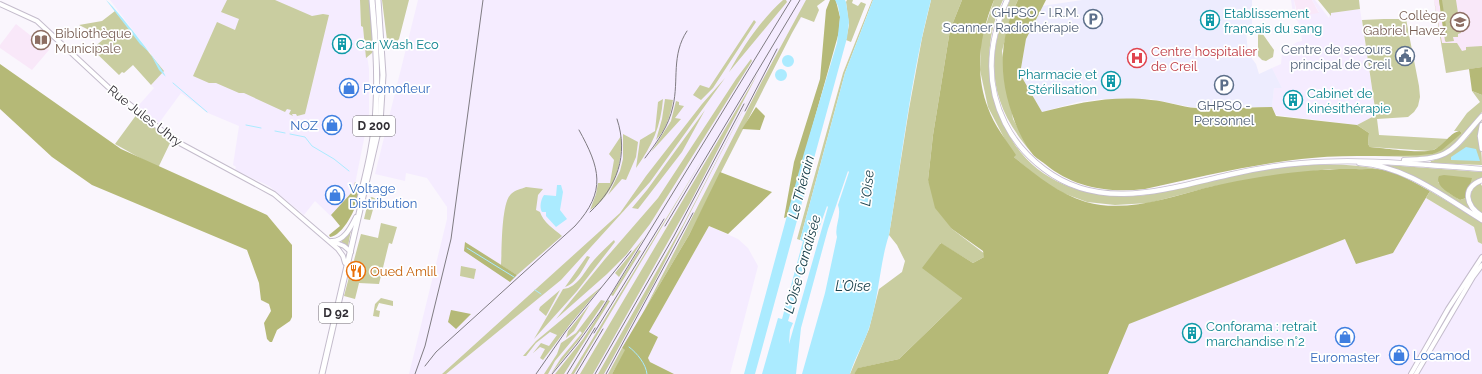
<svg xmlns="http://www.w3.org/2000/svg" width="1482" height="374" viewBox="0 0 1482 374" font-family="Raleway,sans-serif">
<style>
.built{fill:#f5ecff}
.education{fill:#f9e8f9}
.medical{fill:#edecfe}
.green{fill:#c9cda0}
.forest{fill:#b5b977}
.water{fill:#abebff;fill-rule:evenodd}
.lines{fill:none;stroke-linecap:round;stroke-linejoin:round}
.stream{stroke:#abebff;stroke-width:1}
.tertiary-casing{stroke:#c4bccc;stroke-width:6}
.secondary-casing{stroke:#c4bccc;stroke-width:6}
.primary-casing{stroke:#c4bccc;stroke-width:7}
.tertiary{stroke:#fff;stroke-width:4}
.secondary{stroke:#fff;stroke-width:4.5}
.primary{stroke:#fff;stroke-width:5}
.rail{stroke:#7f7b82;stroke-width:1}
.labels{text-anchor:middle;dominant-baseline:central;stroke-width:3.5;stroke-linejoin:round;paint-order:stroke}
.shield{fill:#fff;stroke:#706d72;stroke-width:1}
.shield-label{font-size:12px;font-weight:bold;fill:#322f35}
.service-label{font-size:13px;fill:#4e5e75;stroke:#fff;text-anchor:end}
.culture-label{font-size:13px;fill:#0d838f;stroke:#fff;text-anchor:start}
.education-label{font-size:13px;fill:#785e54;stroke:#fff;text-anchor:end}
.health-label{font-size:13px;fill:#be3a42;stroke:#fff;text-anchor:start}
.shop-label{font-size:13px;fill:#366cbe;stroke:#fff;text-anchor:start}
.street-label{font-size:13px;fill:#322f35;stroke:#fff}
.food-label{font-size:13px;fill:#c56008;stroke:#fff;text-anchor:start}
.water-label{font-size:14px;font-style:italic;fill:#1b414c;stroke:#fff}
</style>
<rect width="100%" height="100%" fill="#faf6fd"/>
<!-- built -->
<path class="built" d="M110 0H360L361 26 363 27 369 69V114L353 194 339 224 315 201 304 215 269 186 235 170 236 167 233 165 239 126 208 113 181 93 159 123 138 106 154 88 151 85 164 71Z
M418 0H813L792 33 689 235 612 374H409L447 219V207L427 178 406 173 405 181 375 174Z
M1291 0H1294L1296 14 1319 12 1312 0H1315L1329 18 1330 13 1360 9 1376 115 1357 125 1276 115 1272 107 1274 88H1282L1272 68 1281 64 1282 53 1297 42 1302 41 1300 25 1293 14Z
M1426 198 1474 227 1478 242 1482 244V374H1108L1128 324 1345 239 1393 253Z
M709 226 738 239 748 248 758 266 730 374H673L650 362 648 358 658 337 649 332Z"/>
<!-- education -->
<path class="education" d="M1294 0H1312L1319 13 1298 16Z
M1434 0H1482V67L1446 73Z
M16 24 49 50 32 70 0 48V45Z"/>
<!-- medical -->
<path class="medical" d="M1082 0H1252V25L1246 31 1248 53 1256 64 1259 74 1272 68 1282 88H1274L1272 107H1246L1232 109 1196 108 1150 99H1102L1078 102 1042 112 1020 74 1026 39 1042 6Z"/>
<!-- green -->
<path class="green" d="M227 0H275L312 16 323 14 329 15 305 114 297 116 296 114H292L293 116 289 114 291 110 287 109 285 112 244 93H239L216 83H209L193 76 217 22 235 30 239 19 221 12Z
M360 0H370L373 49 372 53 366 58 363 27 361 26Z
M382 0H409L399 39 394 45 389 44 387 40Z
M783 0H786L787 2 729 72C744 45 760 21 783 0Z
M806 0H825L817 6 819 10 814 22 801 17 792 33 689 235 644 311 762 81Z
M847 0H853L852 3 858 6 861 2 866 4 851 42 846 40 849 25 846 2Z
M872 0H873L845 73 800 240 797 239 843 73Z
M931 0H962L950 30 933 135 928 180 952 229 985 254 984 257 973 263 940 243 962 298 899 359 859 368 854 374H850L869 329 879 289 902 272 905 261 897 245 889 235 909 109 922 38Z
M994 0H1003C986 35 985 74 999 109 1002 116 1004 124 1007 131 1034 185 1091 201 1146 195 1221 179 1307 153 1383 170L1330 169 1274 176 1210 187 1149 203 1115 205 1087 202 1063 193 1042 181 1014 157 988 107 980 70 981 40Z
M1010 0H1018L1013 10 1002 51 1013 119 1032 153C989 104 984 59 1010 0Z
M1318 0H1359L1360 9 1331 13V16Z
M1434 0 1442 43H1457L1462 51 1466 50V47L1482 46V67L1446 73Z
M1439 0H1456L1461 33 1458 34V37H1453L1454 41 1446 42 1445 41Z
M115 11 164 71 151 85 133 65 124 73 122 72 119 75 92 49 105 38 79 25 102 21Z
M1384 19H1406L1419 86 1420 97 1418 106 1414 112 1408 117 1377 119 1379 135 1449 139 1441 146 1431 151 1370 147 1368 144 1369 133 1357 125 1376 115 1362 20Z
M754 20 756 22 713 88 701 100 693 95 700 85 709 88Z
M1260 30 1274 50 1273 57 1266 61 1262 60 1258 56V31Z
M751 59 752 61 650 224 626 255 607 274 556 319 605 259 658 198 736 79Z
M758 73 690 203 601 360 593 374H580Z
M725 78 650 182 561 280 446 374H442L620 213 646 176 702 104Z
M756 85 653 285 604 374H598L683 225Z
M1472 91 1482 95V112L1456 144 1449 150 1438 155 1418 157 1375 156 1433 154 1462 133 1460 131H1454L1467 113 1480 102Z
M663 99C661 126 652 146 636 168L640 140 655 131 658 102Z
M665 99 673 100C671 114 666 130 656 140L662 119Z
M676 101 679 102V105L684 106 675 118 681 119 651 152 671 121Z
M705 110 682 152 638 209 632 208 647 190Z
M137 114 148 125 151 124 171 141 158 168 115 144Z
M1482 119C1478 135 1482 149 1482 165L1430 163 1431 161C1457 155 1466 139 1482 119Z
M623 134 638 142 636 157 626 180 622 179 608 195 620 171 623 159Z
M621 136C623 162 614 196 590 210L596 194 598 183H610L614 160 609 154Z
M705 155 574 374H571Z
M1387 165 1482 172V178L1470 186 1438 182 1449 193 1460 200 1466 198 1474 213Z
M1482 181 1480 183 1482 186V214L1470 202C1470 191 1473 188 1482 181Z
M526 187 543 189 538 195 536 210 540 212C543 222 554 229 562 236L517 275 501 265C502 250 501 203 511 194 515 190 521 189 526 187Z
M1430 191 1482 222V244L1478 242 1474 227 1426 198Z
M372 197 376 199 370 220 364 219 369 198Z
M381 223 397 227 392 244 389 243 379 284 359 283 355 299 344 296 349 277 353 278 360 270 353 264 361 234 378 238Z
M351 230 348 246H347L342 243 341 240Z
M644 238 619 277 615 273Z
M614 240 615 242 577 291 534 339 563 289C578 288 585 270 594 260 600 253 607 247 614 240Z
M639 250 641 251 613 296 611 295Z
M587 256 590 257C584 267 576 284 565 287Z
M461 266 476 269 474 279 460 276Z
M601 287 571 323 543 360 540 358 545 349 540 347 533 353 541 343 549 346 557 335 550 332 536 343 526 356H523L536 341Z
M560 290 546 316 539 310 540 307Z
M381 298 393 301V306L379 303 376 310 380 311 379 317 373 316 375 304Z
M601 300 605 301 578 341 551 374 561 358 582 333 580 331 555 361 548 374H544L557 354 561 343 576 333Z
M608 300 610 301 564 374H555L583 339Z
M590 304 574 331 566 338 568 331Z
M622 348 626 350 612 374H608Z"/>
<!-- forest -->
<path class="forest" d="M830 0H838L836 1 840 17 839 32 787 217 784 218 794 162 820 79 826 10Z
M962 0H994C980 34 974 72 988 108 994 125 1006 140 1016 155L1014 157C1037 176 1058 193 1086 202 1125 213 1168 198 1205 188 1250 177 1310 168 1356 169 1365 170 1374 168 1383 170 1400 173 1415 183 1430 191L1393 253 1356 264 1345 239 1129 324 1108 374H854L858 368 899 359 962 298 922 268 941 243 973 263 984 257 983 251 952 229 935 208 928 180 933 135 950 30Z
M1018 0H1046L1026 39 1020 74 1042 112C1077 103 1113 95 1151 100 1166 101 1181 107 1196 108 1222 110 1247 107 1272 107L1276 116 1357 125 1369 133 1368 144 1370 147C1383 148 1422 154 1433 150 1444 146 1450 132 1460 131L1462 133 1442 150 1433 154C1393 158 1352 154 1312 158 1255 163 1200 177 1145 189 1108 193 1074 188 1045 164 1040 160 1034 157 1031 152 1019 136 1012 116 1007 97 999 64 1002 31 1018 0Z
M1439 0H1442L1447 33 1444 34Z
M0 64 121 149 267 215 292 245V317L290 321 277 330 272 342H270L267 339 264 323 271 311 269 304 261 300 259 283 247 250 92 185 52 157 0 109Z
M1482 67V95L1472 91 1469 69Z
M756 107 765 116 760 130 742 129Z
M720 172 772 192 728 234 709 226 649 332 658 337 648 358 650 362 674 374H612L625 350 622 348 689 235Z
M1444 175 1472 178 1466 198 1460 200C1452 195 1434 186 1439 176Z
M355 182C367 192 345 236 330 237L329 235 340 226 331 215 353 191Z
M465 242 517 275 510 282 464 251Z
M451 310 471 314 456 329 448 322Z"/>
<!-- water -->
<path class="water" d="M106 0C114 6 165 70 166 77L159 70 150 53 140 44Z
M835 0H845L846 2 849 22 847 38 755 374H744L804 153 837 43 840 17 838 6Z
M873 0H931C911 75 902 158 889 235 880 262 879 295 870 325 865 342 855 357 850 374H802L825 293 837 237C834 227 842 216 838 205L849 172 848 171 828 229 801 328 796 374H762L778 318 782 319 803 241 800 240 845 73ZM827 206 828 207 789 344 790 330 793 323 788 321 789 318 810 242 814 243Z
M782 61a6 6 0 1 1 12 0a6 6 0 1 1-12 0Z
M775 75a6 6 0 1 1 12 0a6 6 0 1 1-12 0Z
M1466 147 1476 149 1480 161 1451 160V157Z
M557 185H561L563 192 560 210 567 219 556 227 546 216V212H542C539 207 541 199 544 195L556 196Z"/>
<g class="lines">
<!-- stream -->
<path class="stream" d="M173 83 207 112
M246 125 261 128
M275 131 285 133
M290 134 305 137 312 146 334 159 349 171
M467 248 514 277
M535 290 541 294
M629 347C637 353 646 364 647 374"/>
<defs>
<path id="tertiary" d="M0 4 37 21 108 87 174 140 274 194 338 249 343 256 345 263
M331 241C344 242 351 227 356 217
M334 242 344 246 351 252
M1411 374 1448 309 1482 257
M1416 374 1473 277 1482 265"/>
<path id="secondary" d="M1007 0C989 40 985 83 1005 123 1014 141 1028 157 1044 169 1100 212 1166 189 1228 175 1253 169 1278 165 1303 163 1363 158 1422 165 1482 169
M1482 125 1480 136 1482 149
M1404 160C1453 160 1452 149 1482 116
M1359 163C1406 166 1444 197 1482 220
M1482 180C1461 188 1466 206 1482 216"/>
<path id="primary" d="M359 202C367 170 375 138 376 105 378 70 375 35 372 0
M322 374 380 123 383 75 378 0"/>
</defs>
<!-- tertiary casing -->
<use href="#tertiary" class="tertiary-casing"/>
<!-- secondary casing -->
<use href="#secondary" class="secondary-casing"/>
<!-- primary casing -->
<use href="#primary" class="primary-casing"/>
<!-- tertiary -->
<use href="#tertiary" class="tertiary"/>
<!-- secondary -->
<use href="#secondary" class="secondary"/>
<!-- primary -->
<use href="#primary" class="primary"/>
<!-- rail -->
<path class="rail" d="M745 111 777 49
M645 158C657 142 669 126 673 106 679 80 671 55 687 31
M590 212C617 187 629 155 617 119
M665 226 800 0
M594 333 664 219
M425 366 436 352 575 226C607 191 600 168 579 130
M415 374 425 346 451 239 483 0
M536 374 566 331 631 251
M552 374 577 344 600 312 791 0
M567 374 595 328
M576 374 603 329
M595 374 674 236 744 104
M606 374 693 213"/>
</g>
<!-- icons -->
<defs>
<symbol id="parking-ring" viewBox="-11 -11 22 22"><circle r="9.5" fill="#fff" stroke="#5c6f8a" stroke-width="1.5"/><path d="M-3.5-5.5H1a3.5 3.5 0 0 1 0 7H-1V5.5H-3.5ZM-1-3.4V-.6H.8a1.4 1.4 0 0 0 0-2.8Z" fill="#5c6f8a"/></symbol>
<symbol id="building-ring" viewBox="-11 -11 22 22"><circle r="9.5" fill="#fff" stroke="#0f9aa8" stroke-width="1.5"/><path d="M-4-6H4V6H1V3H-1V6H-4ZM-2.5-4.3h1.7v1.8h-1.7ZM.8-4.3h1.7v1.8H.8ZM-2.5-1h1.7V.8h-1.7ZM.8-1h1.7V.8H.8Z" fill="#0f9aa8"/></symbol>
<symbol id="school-ring" viewBox="-11 -11 22 22"><circle r="9.5" fill="#fff" stroke="#8d6e63" stroke-width="1.5"/><path d="M0-5L7-2L0 1L-7-2ZM-4 1L0 2.5L4 1V4Q0 6-4 4Z" fill="#8d6e63"/></symbol>
<symbol id="library-ring" viewBox="-11 -11 22 22"><circle r="9.5" fill="#fff" stroke="#8d6e63" stroke-width="1.5"/><path d="M-6-4Q-3-5.5-.7-3.5V5Q-3 3-6 4ZM6-4Q3-5.5 .7-3.5V5Q3 3 6 4Z" fill="#8d6e63"/></symbol>
<symbol id="civic-ring" viewBox="-11 -11 22 22"><circle r="9.5" fill="#fff" stroke="#5c6f8a" stroke-width="1.5"/><path d="M-.6-6.5H3V-4.5H.6V-3L4-1V1h2V6H-6V1h2V-1L-.6-3ZM-1.2 2.5V6h2.4V2.5Z" fill="#5c6f8a"/></symbol>
<symbol id="hospital-ring" viewBox="-11 -11 22 22"><circle r="9.5" fill="#fff" stroke="#e0444e" stroke-width="1.5"/><path d="M-5-5h3v3.5h4V-5h3V5h-3V1.5h-4V5h-3Z" fill="#e0444e"/></symbol>
<symbol id="shop-ring" viewBox="-11 -11 22 22"><circle r="9.5" fill="#fff" stroke="#3f7fe0" stroke-width="1.5"/><path d="M-5-2.5h2.3a2.7 3.5 0 0 1 5.4 0H5L5.5 6h-11ZM-1.5-2.5h3a1.5 2.3 0 0 0-3 0Z" fill="#3f7fe0"/></symbol>
<symbol id="restaurant-ring" viewBox="-11 -11 22 22"><circle r="9.5" fill="#fff" stroke="#e8710a" stroke-width="1.5"/><path d="M-5-6h1v4h1v-4h1v4h1v-4h1v5L-1.5 .5V6h-2V.5L-5-1ZM5-6V6H3V1.5H1.5Q1.5-4 5-6Z" fill="#e8710a"/></symbol>
</defs>
<g fill-rule="evenodd">
<use href="#parking-ring" x="1082" y="8" width="22" height="22"/>
<use href="#building-ring" x="1199" y="9" width="22" height="22"/>
<use href="#school-ring" x="1449" y="11" width="22" height="22"/>
<use href="#library-ring" x="30" y="29" width="22" height="22"/>
<use href="#building-ring" x="331" y="33" width="22" height="22"/>
<use href="#civic-ring" x="1394" y="45" width="22" height="22"/>
<use href="#hospital-ring" x="1126" y="47" width="22" height="22"/>
<use href="#building-ring" x="1100" y="70" width="22" height="22"/>
<use href="#parking-ring" x="1213" y="74" width="22" height="22"/>
<use href="#shop-ring" x="338" y="77" width="22" height="22"/>
<use href="#building-ring" x="1282" y="89" width="22" height="22"/>
<use href="#shop-ring" x="321" y="114" width="22" height="22"/>
<use href="#shop-ring" x="324" y="184" width="22" height="22"/>
<use href="#restaurant-ring" x="345" y="260" width="22" height="22"/>
<use href="#building-ring" x="1181" y="322" width="22" height="22"/>
<use href="#shop-ring" x="1334" y="326" width="22" height="22"/>
<use href="#shop-ring" x="1388" y="344" width="22" height="22"/>
</g>
<g class="labels">
<!-- shield labels -->
<g class="shield">
<rect x="353" y="116" width="42" height="20" rx="3"/>
<rect x="319" y="303" width="34" height="20" rx="3"/>
</g>
<g class="shield-label">
<text x="374" y="126">D 200</text>
<text x="336" y="313">D 92</text>
</g>
<!-- service labels -->
<g class="service-label">
<text x="1079" y="12">GHPSO - I.R.M.<tspan x="1079" dy="15">Scanner Radiothérapie</tspan></text>
<text x="1391" y="49">Centre de secours<tspan x="1391" dy="15">principal de Creil</tspan></text>
<text x="1224" y="105" text-anchor="middle">GHPSO -<tspan x="1224" dy="15">Personnel</tspan></text>
</g>
<!-- culture labels -->
<g class="culture-label">
<text x="1224" y="13">Etablissement<tspan x="1224" dy="15">français du sang</tspan></text>
<text x="356" y="44">Car Wash Eco</text>
<text x="1097" y="74" text-anchor="end">Pharmacie et<tspan x="1097" dy="15">Stérilisation</tspan></text>
<text x="1307" y="93">Cabinet de<tspan x="1307" dy="15">kinésithérapie</tspan></text>
<text x="1206" y="326">Conforama : retrait<tspan x="1206" dy="15">marchandise n°2</tspan></text>
</g>
<!-- education labels -->
<g class="education-label">
<text x="1446" y="15">Collège<tspan x="1446" dy="15">Gabriel Havez</tspan></text>
<text x="55" y="33" text-anchor="start">Bibliothèque<tspan x="55" dy="15">Municipale</tspan></text>
</g>
<!-- health labels -->
<g class="health-label">
<text x="1151" y="51">Centre hospitalier<tspan x="1151" dy="15">de Creil</tspan></text>
</g>
<!-- shop labels -->
<g class="shop-label">
<text x="363" y="88">Promofleur</text>
<text x="318" y="125" text-anchor="end">NOZ</text>
<text x="349" y="188">Voltage<tspan x="349" dy="15">Distribution</tspan></text>
<text x="1413" y="355">Locamod</text>
<text x="1345" y="357" text-anchor="middle">Euromaster</text>
</g>
<!-- street labels -->
<g class="street-label">
<text transform="translate(145 116) rotate(38)">Rue Jules Uhry</text>
</g>
<!-- food labels -->
<g class="food-label">
<text x="370" y="271">Oued Amlil</text>
</g>
<!-- water labels -->
<g class="water-label">
<text transform="translate(801 187) rotate(-75)">Le Thérain</text>
<text transform="translate(867 188) rotate(-84)">L'Oise</text>
<text transform="translate(802 264) rotate(-74)">L'Oise Canalisée</text>
<text x="853" y="286">L’Oise</text>
</g>
</g>
</svg>
